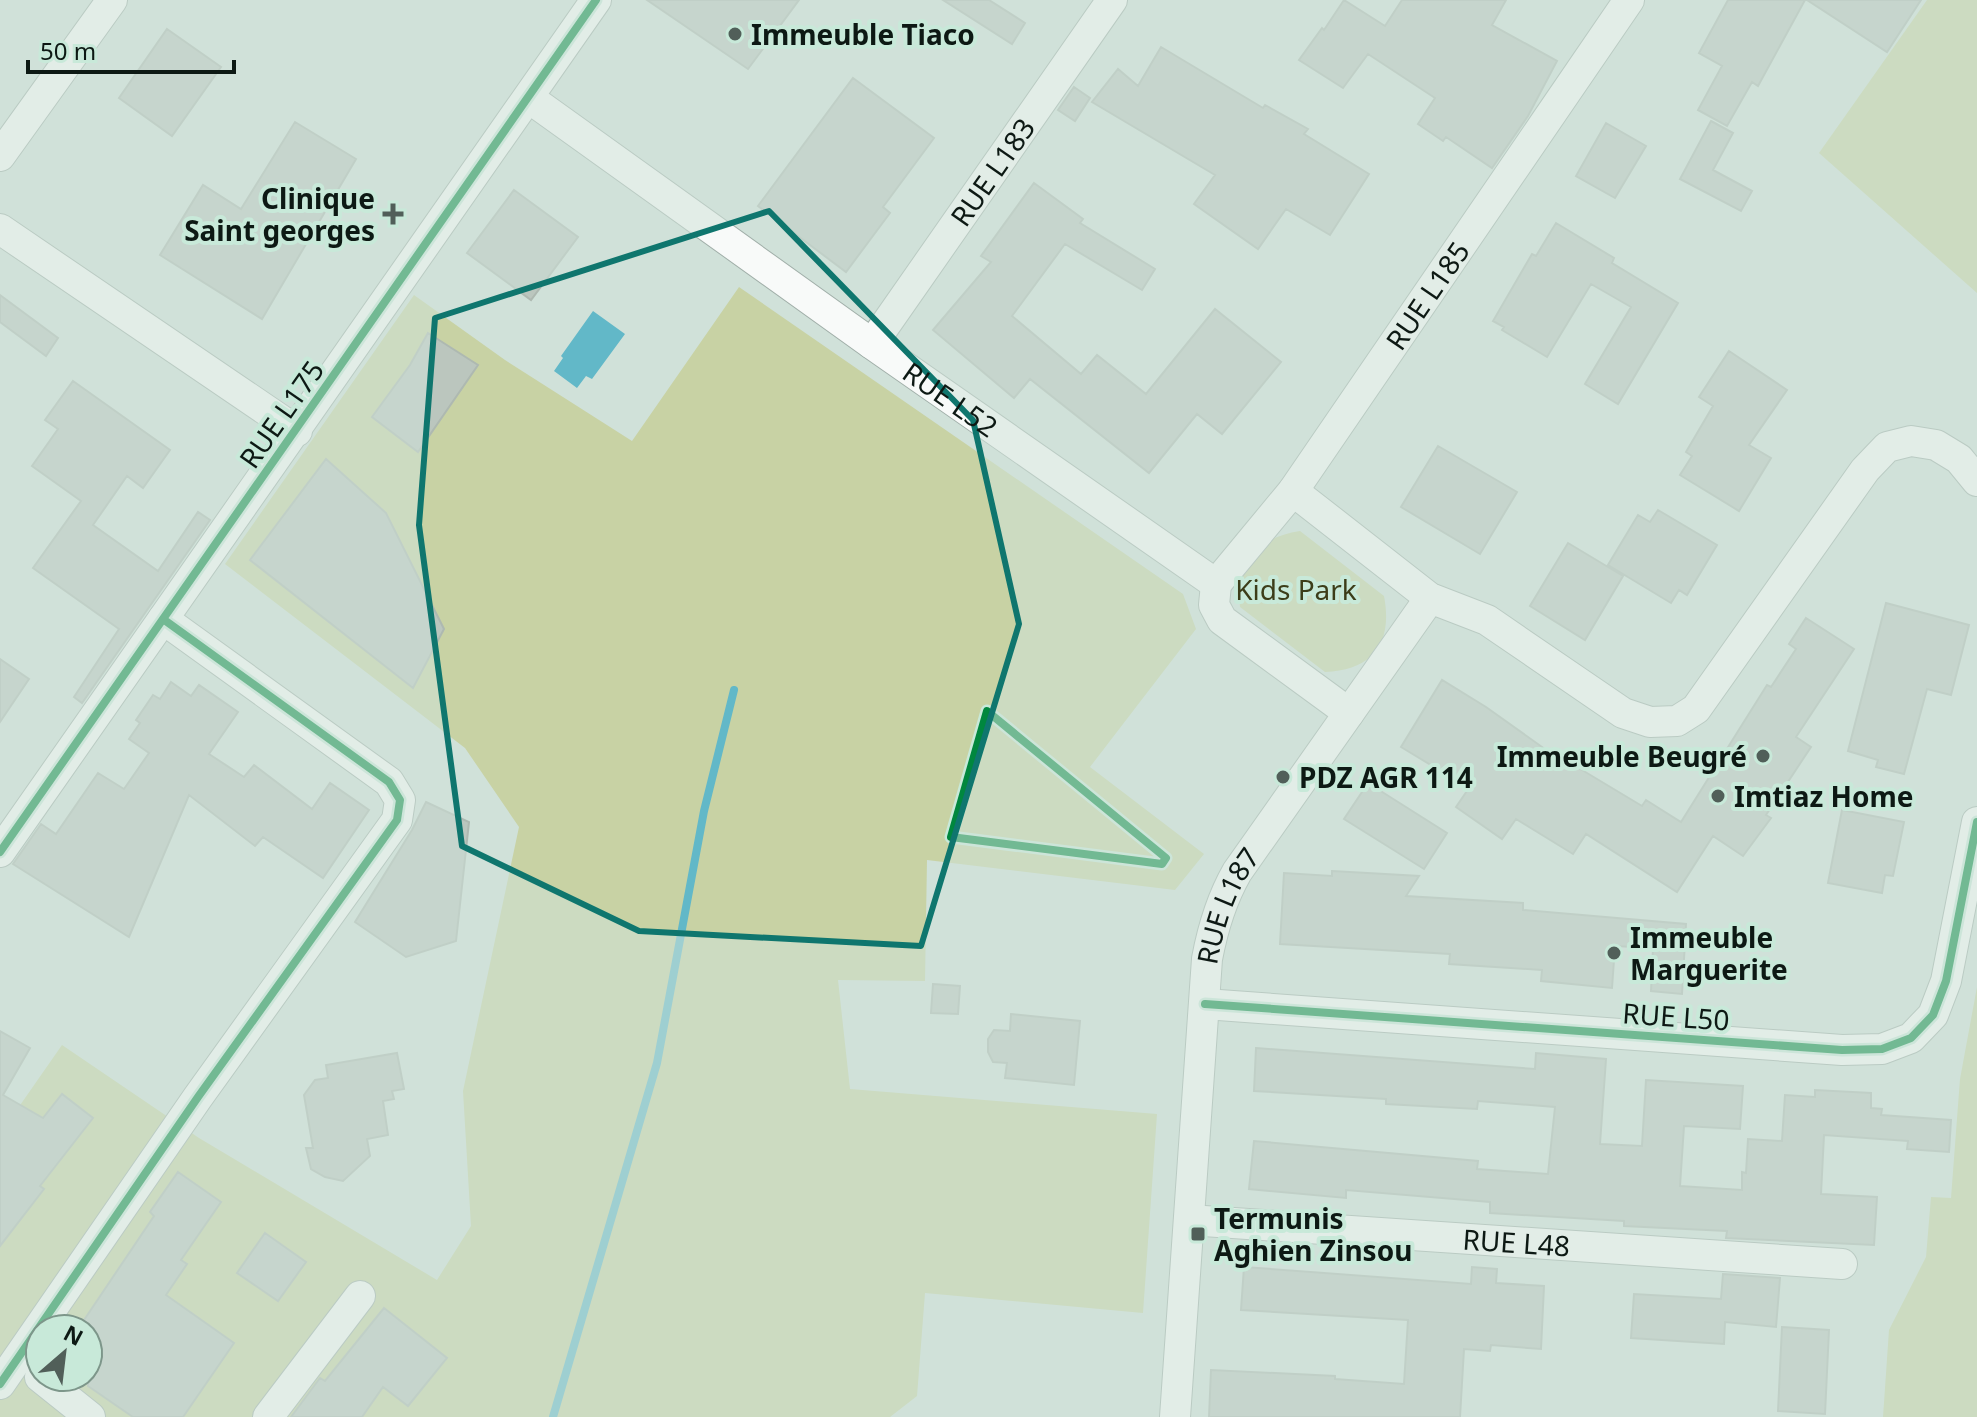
<svg xmlns="http://www.w3.org/2000/svg" width="1977" height="1417" viewBox="0 0 1977 1417" font-family="'Noto Sans',sans-serif">
<style>
.green{fill:#c8d2a4;fill-rule:evenodd}
.water{fill:#62b8c8}
.lines{fill:none;stroke-linecap:round;stroke-linejoin:round}
.stream{stroke:#62b8c8;stroke-width:8}
.building{fill:#bbc6be;stroke:#aeb9b1;stroke-width:2}
.minor-casing{stroke:#a1afa9;stroke-width:32}
.minor{stroke:#f8faf9;stroke-width:30}
.cycleway-casing{stroke:#c8e9d9;stroke-width:13}
.cycleway{stroke:#00873e;stroke-width:8}
.marked{fill:none;stroke:#0f766e;stroke-width:6;stroke-linejoin:round}
.poi-dot{fill:#515f59;stroke:#c8e9d9;stroke-width:3}
.labels{text-anchor:middle;dominant-baseline:central;stroke-width:8;stroke-linejoin:round;paint-order:stroke}
.poi-label{font-size:28px;font-weight:bold;fill:#0d1914;stroke:#c8e9d9;text-anchor:start}
.street-label{font-size:28px;fill:#0d1914;stroke:#c8e9d9}
.park-label{font-size:28px;fill:#3c3d19;stroke:#c8e9d9}
</style>
<rect width="100%" height="100%" fill="#d0e1d9"/>
<!-- green -->
<path class="green" d="M1927 0H1977V293L1819 153Z
M739 287 1183 594 1196 629 1090 767 1204 854 1175 890 927 860 925 981 838 980 850 1089 1157 1114 1143 1313 925 1293 917 1396 890 1417H0V1134L62 1045 199 1138 437 1280 471 1226 463 1091 519 827 465 748 225 564 414 295 505 360 632 441ZM40 1329H88V1377H40Z
M1300 531 1384 596C1393 643 1373 670 1325 672L1240 607C1236 564 1258 537 1300 531Z
M1977 987V1417H1883L1889 1330 1926 1257 1931 1197 1951 1198 1960 1079Z"/>
<!-- water -->
<path class="water" d="M593 311 625 334 592 379 586 376 577 388 554 371 563 358 561 356Z"/>
<g class="lines">
<!-- stream -->
<path class="stream" d="M553 1417 657 1063 704 811 734 690"/>
</g>
<!-- building -->
<path class="building" d="M647 0H799L748 69Z
M943 0H989L1025 23 1012 44Z
M1344 0 1385 26 1402 0H1506L1492 25 1557 61 1528 116 1492 168 1446 137 1443 141 1418 124 1435 98 1368 54 1343 88 1299 60 1322 28 1324 30Z
M1728 0H1805L1758 86 1752 82 1727 126 1698 110 1722 66 1699 53Z
M1807 0H1921L1887 52Z
M167 29 221 67 172 136 119 98Z
M1161 47 1263 108 1265 105 1308 129 1304 134 1369 174 1330 235 1286 209 1258 249 1194 204 1215 175 1092 102 1118 69 1138 86Z
M853 78 934 138 883 207 890 213 846 272 758 206Z
M1074 87 1090 98 1075 121 1058 110Z
M1711 121 1733 133 1713 170 1752 191 1741 211 1680 179Z
M295 122 356 159 262 319 160 255 203 185 241 209Z
M1606 123 1646 146 1615 198 1576 176Z
M1034 183 1083 219 1080 223 1155 269 1142 290 1065 244 1012 316 1081 374 1097 355 1146 394 1215 309 1281 362 1222 434 1197 414 1149 473 1030 379 1014 398 933 330 991 262 981 256Z
M514 190 578 237 531 300 467 253Z
M1556 223 1614 258 1612 263 1678 303 1618 404 1585 384 1631 307 1591 284 1547 357 1502 330 1504 327 1493 321 1532 254 1536 256Z
M0 295 58 338 46 356 0 322Z
M428 333 478 365 418 452 372 417 410 365Z
M1729 351 1787 390 1749 445 1771 458 1739 511 1680 475 1692 456 1686 452 1713 406 1699 397Z
M73 381 170 450 143 488 127 476 93 525 158 571 198 512 210 520 82 703 74 697 119 629 33 568 81 501 32 466 58 429 45 420Z
M1438 446 1517 492 1480 554 1401 507Z
M326 459 386 513 444 629 413 688 250 560Z
M1658 510 1717 545 1687 595 1679 590 1671 603 1608 565 1638 515 1650 522Z
M1568 543 1623 576 1585 640 1530 606Z
M1886 603 1969 625 1951 695 1927 689 1904 774 1876 767 1878 760 1848 751Z
M1806 618 1854 649 1796 737 1811 747 1766 815 1771 818 1743 856 1713 836 1677 892 1586 834 1573 854 1516 819 1502 839 1456 807 1469 788 1401 747 1442 680 1486 707 1570 767 1572 764 1642 806 1646 800 1681 822 1767 685 1771 687 1796 649 1789 644Z
M0 659 29 679 0 722Z
M171 682 191 696 199 685 238 712 209 754 244 777 254 765 312 809 330 783 369 810 323 878 263 837 255 846 189 795 129 937 13 864 41 824 56 834 98 773 124 789 149 753 129 739 140 723 136 720 153 695 160 699Z
M1368 783 1447 833 1424 869 1344 819Z
M426 802 469 822 456 941 406 957 355 922 412 830Z
M1842 810 1904 822 1893 876 1885 875 1882 893 1828 883Z
M1332 871 1419 876 1406 896 1523 903V910L1686 924 1682 994 1651 991 1653 948 1615 946 1612 988 1541 981 1542 970 1449 964 1450 954 1280 944 1284 873 1332 876Z
M933 984 960 986 958 1014 931 1013Z
M1011 1014 1080 1021 1074 1085 1005 1078 1007 1063 993 1062 988 1052V1039L994 1030 1010 1031Z
M0 1031 30 1048 3 1095 43 1118 62 1094 93 1118 40 1186 44 1189 0 1246Z
M1256 1048 1535 1069 1536 1053 1606 1059 1600 1144 1642 1146 1646 1080 1743 1086 1740 1129 1684 1126 1680 1186 1742 1190V1172L1746 1173 1748 1139 1782 1141 1785 1095 1815 1097V1090L1871 1093V1108L1882 1109 1881 1115 1951 1120 1949 1152 1907 1149 1908 1141 1824 1135 1821 1194 1877 1197 1874 1245 1726 1238 1727 1231 1624 1226V1221L1490 1213V1202L1346 1190V1198L1249 1189 1254 1141 1478 1161 1477 1169 1548 1174 1555 1107 1478 1101 1477 1109 1386 1104V1099L1254 1091Z
M397 1053 404 1089 392 1091 394 1099 383 1101 388 1135 367 1139 370 1156 343 1181 325 1177 311 1169 306 1148H313L304 1095 315 1080 328 1078 326 1065Z
M178 1172 221 1202 181 1260 187 1264 166 1295 234 1343 183 1417H133L88 1386V1329H78L154 1216 150 1212Z
M265 1233 306 1262 278 1301 237 1273Z
M1244 1267 1471 1284 1472 1267 1497 1269 1496 1283 1544 1286 1541 1349 1491 1345 1490 1351 1464 1349 1460 1417H1209L1211 1370 1335 1376V1379L1404 1384 1408 1320 1241 1310Z
M1723 1274 1780 1278 1776 1327 1725 1322 1724 1344 1631 1338 1634 1294 1721 1299Z
M384 1308 447 1358 408 1406 383 1387 362 1417H291L320 1378 325 1381Z
M1782 1327 1829 1330 1825 1414 1778 1411Z"/>
<g class="lines">
<defs>
<g id="minor">
<path id="s1" d="M529 98 872 344 1216 584"/>
<path d="M0 156 112 0"/>
<path d="M0 229 297 431"/>
<path id="s2" d="M872 344 1112 0"/>
<path d="M1293 491 1430 598 1487 620 1623 713 1650 722 1677 721 1696 709 1865 470 1887 447 1911 441 1936 445 1959 459 1977 481"/>
<path id="s3" d="M1216 584 1293 491 1629 0"/>
<path d="M1216 584 1214 605 1222 620 1349 713"/>
<path d="M0 852 596 0"/>
<path d="M1205 1004 1842 1050 1882 1049 1911 1038 1933 1015 1946 981 1977 822"/>
<path id="s4" d="M1189 1220 1842 1264"/>
<path d="M40 1377 90 1417"/>
<path d="M0 1384 198 1097 397 820 400 800 389 782 163 619"/>
<path d="M268 1417 360 1296"/>
<path id="s5" d="M1175 1417 1207 959C1213 927 1221 900 1237 872L1430 598"/>
</g>
</defs>
<!-- minor casing -->
<use href="#minor" class="minor-casing"/>
<!-- minor -->
<use href="#minor" class="minor"/>
<defs>
<path id="cycleway" d="M987 711 1166 858 1162 864 951 837Z
M0 852 596 0
M1205 1004 1842 1050 1882 1049 1911 1038 1933 1015 1946 981 1977 822
M0 1384 198 1097 397 820 400 800 389 782 163 619"/>
</defs>
<!-- cycleway casing -->
<use href="#cycleway" class="cycleway-casing"/>
<!-- cycleway -->
<use href="#cycleway" class="cycleway"/>
</g>
<!-- marked area -->
<path d="M0 0H1977V1417H0ZM769 211 973 420 1019 624 921 946 639 931 462 846 419 525 435 318Z" fill="#d0e1d9" fill-opacity=".55" fill-rule="evenodd"/>
<path class="marked" d="M769 211 973 420 1019 624 921 946 639 931 462 846 419 525 435 318Z"/>
<!-- markers -->
<g class="poi-dot">
<circle cx="735" cy="34" r="8"/>
<path d="M389 202h8v8h8v8h-8v8h-8v-8h-8v-8h8z"/>
<circle cx="1763" cy="756" r="8"/>
<circle cx="1283" cy="777" r="8"/>
<circle cx="1718" cy="796" r="8"/>
<circle cx="1614" cy="953" r="8"/>
<rect x="1190" y="1226" width="16" height="16" rx="4"/>
</g>
<g class="labels">
<!-- poi labels -->
<g class="poi-label">
<text x="751" y="34">Immeuble Tiaco</text>
<text x="375" y="198" text-anchor="end">Clinique<tspan x="375" dy="32">Saint georges</tspan></text>
<text x="1747" y="756" text-anchor="end">Immeuble Beugré</text>
<text x="1299" y="777">PDZ AGR 114</text>
<text x="1734" y="796">Imtiaz Home</text>
<text x="1630" y="937">Immeuble<tspan x="1630" dy="32">Marguerite</tspan></text>
<text x="1214" y="1218">Termunis<tspan x="1214" dy="32">Aghien Zinsou</tspan></text>
</g>
<!-- street labels -->
<g class="street-label">
<text stroke="none"><textPath href="#s2" startOffset="210">RUE L183</textPath></text>
<text stroke="none"><textPath href="#s3" startOffset="358">RUE L185</textPath></text>
<text stroke="none"><textPath href="#s1" startOffset="518">RUE L52</textPath></text>
<text transform="translate(281 414) rotate(-55)">RUE L175</text>
<text stroke="none"><textPath href="#s5" startOffset="516">RUE L187</textPath></text>
<text transform="translate(1676 1016) rotate(4)">RUE L50</text>
<text stroke="none"><textPath href="#s4" startOffset="328">RUE L48</textPath></text>
</g>
<!-- park labels -->
<g class="park-label">
<text x="1296" y="589">Kids Park</text>
</g>
</g>
<!-- north arrow -->
<g transform="translate(64 1353) rotate(28)"><circle r="38" fill="#c8e9d9" stroke="#7d968a" stroke-width="2"/>
<path d="M0-6L14 30L0 20L-14 30Z" fill="#515f59"/>
<text y="-12" font-size="22" font-weight="bold" text-anchor="middle" fill="#0d1914">N</text>
</g>
<!-- scale -->
<path d="M28 60v12h206v-12" fill="none" stroke="#0d1914" stroke-width="4"/>
<text x="40" y="60" font-size="24" fill="#0d1914" stroke="#c8e9d9" stroke-width="6" paint-order="stroke">50 m</text>
</svg>
